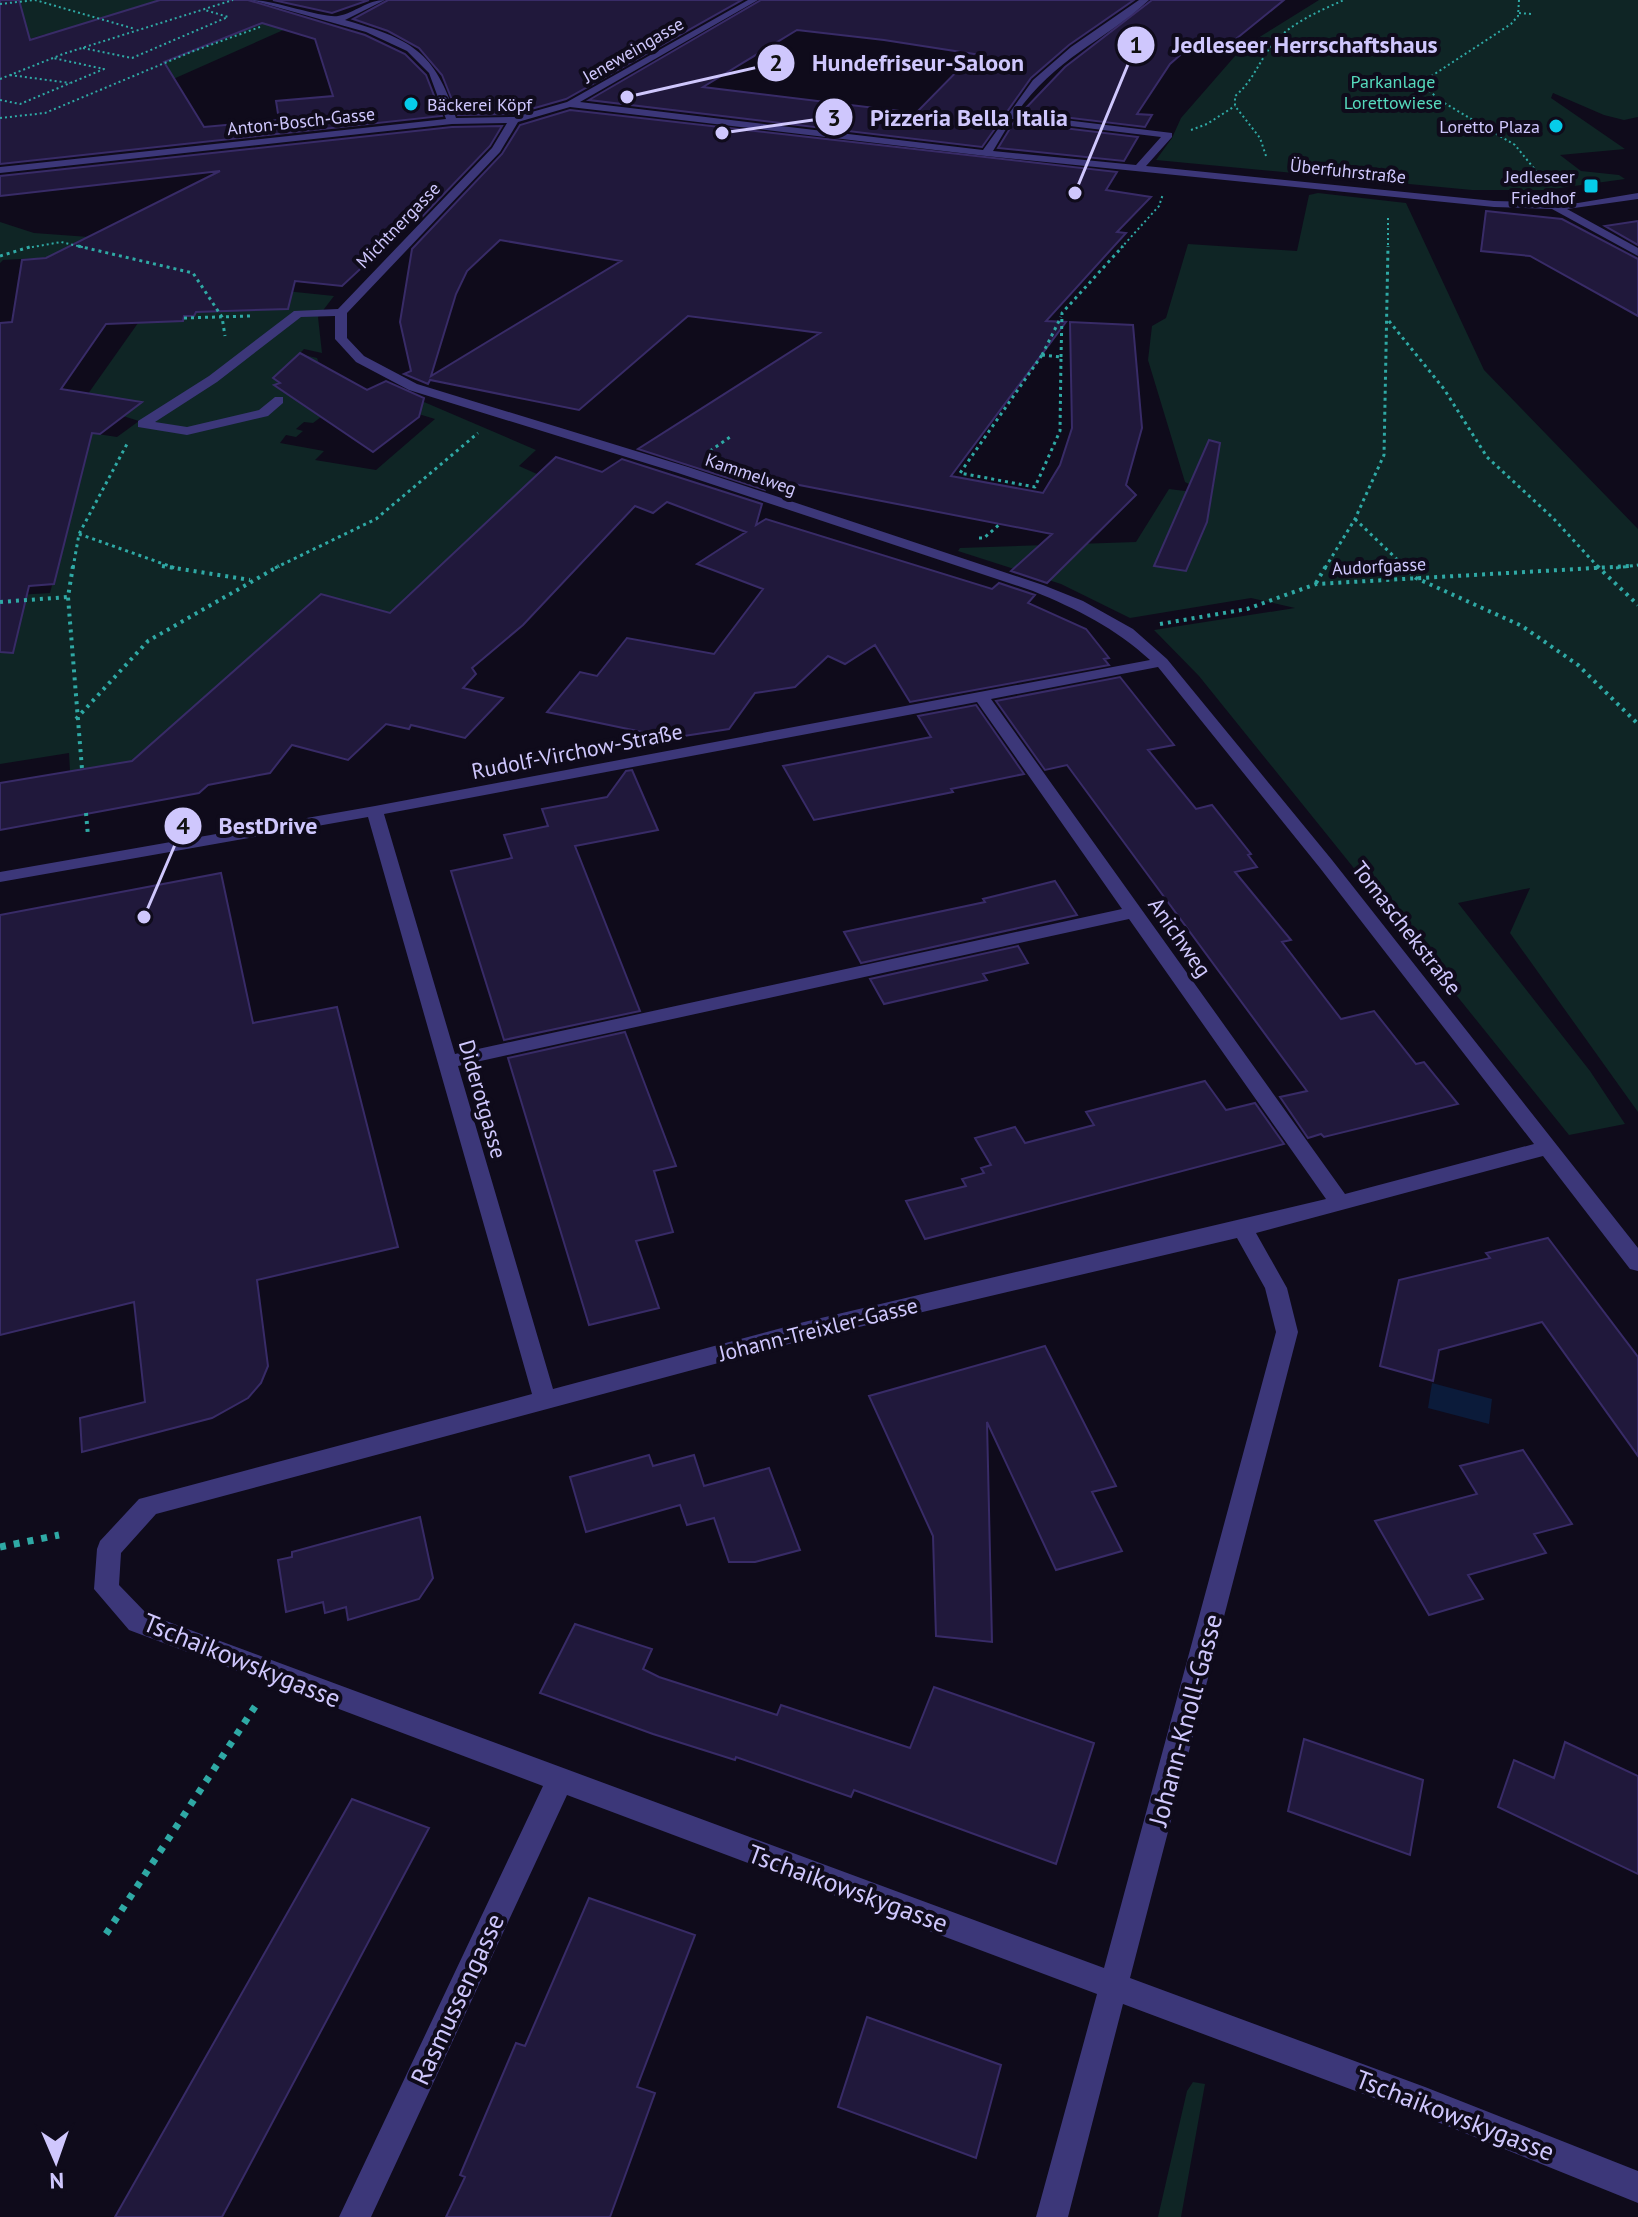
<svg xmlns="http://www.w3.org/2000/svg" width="1638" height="2217" viewBox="0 0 1638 2217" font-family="'PT Sans',sans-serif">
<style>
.green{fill:#0f2525}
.water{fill:#0b1b3a}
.building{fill:#20183b;stroke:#382b67;stroke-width:2;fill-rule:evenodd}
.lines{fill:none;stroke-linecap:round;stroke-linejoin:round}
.path-far3{stroke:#2fa9a5;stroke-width:2;stroke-dasharray:2 3;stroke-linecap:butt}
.path-far2{stroke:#2fa9a5;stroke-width:3;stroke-dasharray:3 4;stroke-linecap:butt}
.path-far1{stroke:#2fa9a5;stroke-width:4;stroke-dasharray:3 5;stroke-linecap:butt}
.path{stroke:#2fa9a5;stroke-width:7;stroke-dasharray:6 8;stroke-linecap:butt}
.minor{fill:#3c3779;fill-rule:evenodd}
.poi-dot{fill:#06ccea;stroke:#0f0b1b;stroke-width:3}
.labels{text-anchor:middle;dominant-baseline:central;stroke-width:8;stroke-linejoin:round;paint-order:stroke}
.far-street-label{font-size:18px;fill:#cfc7fd;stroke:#0f0b1b}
.far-park-label{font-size:18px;fill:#56dabd;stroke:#0f0b1b}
.far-poi-label{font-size:18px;fill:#cfc7fd;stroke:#0f0b1b;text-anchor:end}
.street-label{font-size:22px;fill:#cfc7fd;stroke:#0f0b1b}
.near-street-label{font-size:26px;fill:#cfc7fd;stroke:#0f0b1b}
.leader{fill:none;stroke:#cfc7fd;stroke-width:3}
.callout-dot{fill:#cfc7fd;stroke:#0f0b1b;stroke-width:3}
.mark-label{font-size:24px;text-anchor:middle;font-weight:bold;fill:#111}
.callout-label{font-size:24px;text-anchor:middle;font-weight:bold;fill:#cfc7fd;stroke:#0f0b1b;stroke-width:8;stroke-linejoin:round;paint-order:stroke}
</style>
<rect width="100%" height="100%" fill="#0f0b1b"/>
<!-- green -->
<path class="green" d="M19 0H160L104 18C135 30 165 6 196 0 211 0 226 1 240 5L219 12 233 17 219 22 223 23 133 59 106 54 85 62 109 69 21 105 0 101V59L10 61 63 41 46 34 26 40 0 35V3Z
M1319 0H1638V117L1624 120 1604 115 1553 93 1551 98 1625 149 1560 155 1581 171 1619 175 1625 179 1545 190H1472L1156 160 1172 138 1181 118 1242 48Z
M278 15 297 24 45 136 136 73Z
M1318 193 1406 203 1484 370 1638 529V1112L1510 933 1530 888 1458 903 1590 1071 1625 1124 1569 1135 1199 676 1154 630 1295 608 1251 598 1130 618 1061 584 958 551 960 548 1136 542 1169 489 1209 494 1185 482 1148 360 1152 326 1166 318 1188 244 1297 251 1309 195Z
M0 222 34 233 89 237 227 285 334 296 318 317 322 353 304 349 299 354 317 358 319 363 275 379 280 383 275 386 321 417 313 423 304 422 296 429 303 431 296 437 286 435 280 443 324 451 315 460 376 470 435 419 412 412 424 402 536 450 519 466 537 474 391 614 321 594 132 761 70 771 69 753 0 764V596L50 593 91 433 117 437 139 421 123 416 141 403 78 408 138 323 183 321 184 316H194L198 306 55 257 3 260 0 263Z
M1193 2082 1205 2084 1181 2217H1158L1187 2091Z"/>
<!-- water -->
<path class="water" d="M1432 1383 1492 1399 1489 1424 1428 1408Z"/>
<!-- building -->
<path class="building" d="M0 0H19L30 40 160 0H248L365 35 405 54 426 75 442 116 0 164ZM262 23 315 39 333 96 276 101 279 120 204 127 164 62Z
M273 0H369L332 13Z
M388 0H742L566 99 514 114 458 115 442 75 419 48 388 31 353 19Z
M761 0H1134L1069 45 1031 78 982 147 589 100ZM797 30 884 40 974 54 916 113 703 87Z
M1152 0H1284L1226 47 1195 42 1170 64 1137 114 1152 115 1145 127 1022 112 1065 67Z
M570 110 1117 172 1106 190 1151 197 1117 232 1126 233 1046 321 1066 322 951 476 1043 493 1060 465 1072 428 1070 322 1133 325 1142 428 1126 485 1136 495 1047 583 1011 571 1052 534 768 479 765 490 638 449 820 333 688 316 579 410 430 380 428 384 404 374 411 371 400 322 412 249 502 154 520 125ZM500 240 621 261 431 376 456 294 467 271Z
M1014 122 1138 137 1124 161 998 148Z
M502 126 490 146 417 222 418 215 342 286 295 281 288 309 196 312 194 316H184L183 321 106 324 61 389 142 402 100 434 92 433 54 584 29 586 13 653 0 652V323L12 322 22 260 46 258 220 171 0 196V176L452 127Z
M1486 211 1562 219 1638 259V316L1530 256 1481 251Z
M1638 221V245L1605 226Z
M300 353 367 390 386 381 424 398 419 417 373 452 274 385 280 383 273 378Z
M1209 440 1220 443 1207 522 1186 571 1154 566Z
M556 457 602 472 622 459 762 504 756 525 766 519 992 589 999 583 1035 595 1028 603 1086 629 1109 658 1104 659 1109 665 910 702 875 645 845 664 828 656 795 687 755 693 729 729 671 738 547 712 580 672 597 676 627 638 714 654 763 589 697 564 746 532 667 502 653 513 635 506 523 625 472 668 476 674 463 688 503 698 465 738 411 725 409 729 386 724 348 760 292 745 270 773 208 785 199 793 0 830V783L132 761 321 594 390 613Z
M1120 677 1174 745 1148 750 1196 809 1212 805 1251 854 1248 855 1257 867 1235 872 1291 940 1282 942 1341 1019 1374 1011 1416 1064 1424 1062 1458 1104 1324 1137 1321 1134 1308 1138 1280 1097 1307 1091 1067 765 1045 770 996 701Z
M976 705 1024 774 951 789 953 792 814 820 783 766 931 737 918 716Z
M632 770 658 830 575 846 640 1011 504 1040 451 871 512 858 504 835 548 826 542 809 607 797 626 771Z
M221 873 253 1023 337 1007 398 1247 257 1280 268 1366 261 1383 248 1398 212 1418 82 1452 80 1418 145 1402 134 1302 0 1335V915Z
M1055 881 1077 915 861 963 844 932 985 902 983 899Z
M1018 946 1028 963 983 974 987 980 884 1004 870 979Z
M625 1032 676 1166 654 1171 673 1232 636 1241 659 1308 589 1325 508 1058Z
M1205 1081 1226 1110 1255 1103 1284 1144 925 1239 906 1201 966 1186 962 1179 984 1173 981 1168 991 1165 975 1138 1015 1127 1025 1143 1094 1125 1086 1112Z
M1548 1238 1638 1357V1456L1542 1322 1439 1350 1433 1381 1380 1366 1399 1280 1490 1258 1486 1253Z
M1045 1346 1116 1486 1092 1492 1122 1551 1056 1570 987 1422 992 1642 936 1636 933 1536 869 1396Z
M1523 1450 1572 1524 1534 1534 1546 1553 1468 1575 1483 1599 1429 1615 1375 1521 1477 1494 1460 1466Z
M649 1455 653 1466 694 1455 704 1486 769 1468 800 1550 755 1562H729L714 1518 687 1525 680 1505 586 1532 570 1477Z
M420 1517 433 1578 419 1599 348 1620 346 1607 325 1613 323 1602 286 1612 278 1560 292 1557V1552Z
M575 1624 652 1649 643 1669 659 1677 777 1715 781 1705 910 1748 934 1687 1094 1743 1056 1864 854 1790 851 1797 736 1757 735 1760 653 1734 540 1693Z
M1304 1739 1423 1780 1410 1855 1288 1811Z
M1565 1742 1638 1776V1874L1498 1807 1514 1760 1554 1778Z
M352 1799 429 1828 222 2217H115Z
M589 1898 695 1935 637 2087 655 2093 610 2217H446L465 2177 460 2175 516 2043 525 2046Z
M867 2017 1001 2065 976 2158 838 2107Z"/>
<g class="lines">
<!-- path-far3 -->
<path class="path-far3" d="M1519 0 1518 16 1511 24 1430 77 1425 87 1441 101 1515 145 1545 182
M0 4 35 0 135 29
M1519 13 1531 14
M83 48 132 58 228 17 205 10
M10 75 70 83
M0 79 63 54 233 0
M0 100 20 104 104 69 53 58
M0 118 45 113 191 52 260 27
M1191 130 1207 124 1235 106
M1266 156 1260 138 1235 106V96C1252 82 1257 66 1269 49 1286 25 1317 12 1344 0
M1388 218V248
M27 248 61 242 86 248
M1121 248 1159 206 1163 194"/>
<!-- path-far2 -->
<path class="path-far2" d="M78 246 193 273 222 317 225 336
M0 256 33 246
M184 318 251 316
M1389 321 1444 389 1487 457 1553 518 1599 568
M1042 355 1061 317
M1042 355 1061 357 1060 431 1035 487 960 473Z
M1061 357 1062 313 1123 246
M710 451 730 437
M1355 519 1406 568
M79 534 175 568
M979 538H984L1000 524
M73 568 79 534 127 444
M275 568 376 519 478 433
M1325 568 1355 519 1384 455 1388 246
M1616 568 1638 565"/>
<!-- path-far1 -->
<path class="path-far1" d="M73 566 68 597 82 769
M162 566 250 580
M1404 566 1416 578 1522 626 1578 665 1638 724
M1597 566 1638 605
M1316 583 1326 566
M0 602 68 597
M1160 624 1247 609 1316 584 1630 566
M76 719 148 641 279 566
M86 813 88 836"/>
<!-- path -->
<path class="path" d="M0 1547 59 1535
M106 1934 258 1702"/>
<!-- minor -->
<path class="minor" d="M251 0C273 0 325 19 338 16 355 13 367 0 385 0L345 20C410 39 435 50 456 118L514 117 567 102 748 0H758L580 102 983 150 1033 80 1071 47 1139 0H1149C1102 43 1056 57 1016 114L1172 133V137L1146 166 1494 201 1578 203 1638 193V199L1567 209 1638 248V256L1552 209 1494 207 986 156 570 107 518 122 500 152 347 313V338L364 356 417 384 688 467 1043 585 1083 601 1133 629 1167 659 1332 860 1638 1248V1271L1630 1269 1543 1156 1256 1233 1287 1288 1298 1332 1130 1978 1425 2087 1638 2171V2203L1425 2117 1123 2004 1068 2217H1036L1097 1994 567 1795 371 2217H339L543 1786 129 1630 94 1589 97 1549 100 1541 139 1499 532 1394 368 817 0 882V872L375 806 1150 660C1115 628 1077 609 1033 591L678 473 409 390 356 362 335 339V316L301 317 217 382 155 422 187 427 259 410 275 397H283V403L268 416 187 435 138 427V421L209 376 294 311 338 309 492 148 507 123 452 124 0 173V167L446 119 429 73 407 51 366 32ZM1012 119 1161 137 1136 165 993 151ZM1158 667 1320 868 1534 1144 1345 1194 991 699ZM977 702 1122 909 455 1054 384 814ZM1129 919 1326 1199 804 1322 553 1389 458 1066ZM1237 1238 1265 1288 1276 1332 1104 1968 147 1614 119 1585 121 1553 156 1514 804 1340Z"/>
</g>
<!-- markers -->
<g class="poi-dot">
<circle cx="411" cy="104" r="8"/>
<circle cx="1556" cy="126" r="8"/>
<rect x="1583" y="178" width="16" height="16" rx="4"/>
</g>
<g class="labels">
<!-- far-street labels -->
<g class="far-street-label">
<text transform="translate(633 50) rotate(-30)">Jeneweingasse</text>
<text transform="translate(301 121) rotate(-6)">Anton-Bosch-Gasse</text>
<text transform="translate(1348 171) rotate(6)">Überfuhrstraße</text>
<text transform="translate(398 225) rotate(-46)">Michtnergasse</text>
<text transform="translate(751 474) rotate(19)">Kammelweg</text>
<text transform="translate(1379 566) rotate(-3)">Audorfgasse</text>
</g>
<!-- far-park labels -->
<g class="far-park-label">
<text x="1393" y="81">Parkanlage<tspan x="1393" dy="21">Lorettowiese</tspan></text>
</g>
<!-- far-poi labels -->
<g class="far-poi-label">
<text x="427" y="104" text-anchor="start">Bäckerei Köpf</text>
<text x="1540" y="126">Loretto Plaza</text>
<text x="1575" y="176">Jedleseer<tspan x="1575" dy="21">Friedhof</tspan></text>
</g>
<!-- street labels -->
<g class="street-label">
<text transform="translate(577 751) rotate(-11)">Rudolf-Virchow-Straße</text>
<text transform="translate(1407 928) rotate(52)">Tomaschekstraße</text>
<text transform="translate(1180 937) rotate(55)">Anichweg</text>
<text transform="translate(483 1099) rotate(74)">Diderotgasse</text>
<text transform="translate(818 1329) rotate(-14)">Johann-Treixler-Gasse</text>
</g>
<!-- near-street labels -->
<g class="near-street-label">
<text transform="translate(242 1660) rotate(22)">Tschaikowskygasse</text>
<text transform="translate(1185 1720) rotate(-75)">Johann-Knoll-Gasse</text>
<text transform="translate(848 1888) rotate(20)">Tschaikowskygasse</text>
<text transform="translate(457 1999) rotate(-65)">Rasmussengasse</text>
<text transform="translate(1455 2115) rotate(21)">Tschaikowskygasse</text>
</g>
</g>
<!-- callouts -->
<path class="leader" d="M1075 193L1136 45M627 97L776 63M722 133L834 117M144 917L183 826"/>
<g class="callout-dot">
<circle cx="1075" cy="193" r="8"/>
<circle cx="627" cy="97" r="8"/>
<circle cx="722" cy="133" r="8"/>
<circle cx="144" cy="917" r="8"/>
<circle cx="1136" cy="45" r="20"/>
<circle cx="776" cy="63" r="20"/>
<circle cx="834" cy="117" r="20"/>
<circle cx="183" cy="826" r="20"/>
</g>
<g class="mark-label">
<text x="1136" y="53">1</text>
<text x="776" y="71">2</text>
<text x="834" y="126">3</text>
<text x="183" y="834">4</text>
</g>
<g class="callout-label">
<text x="1305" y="53">Jedleseer Herrschaftshaus</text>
<text x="918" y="71">Hundefriseur-Saloon</text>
<text x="969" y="126">Pizzeria Bella Italia</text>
<text x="268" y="834">BestDrive</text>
</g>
<!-- north arrow -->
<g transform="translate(56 2161) rotate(178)" stroke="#0f0b1b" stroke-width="6" paint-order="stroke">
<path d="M0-6L14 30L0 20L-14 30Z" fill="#cfc7fd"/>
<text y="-12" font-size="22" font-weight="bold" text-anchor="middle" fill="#cfc7fd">N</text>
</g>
</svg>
